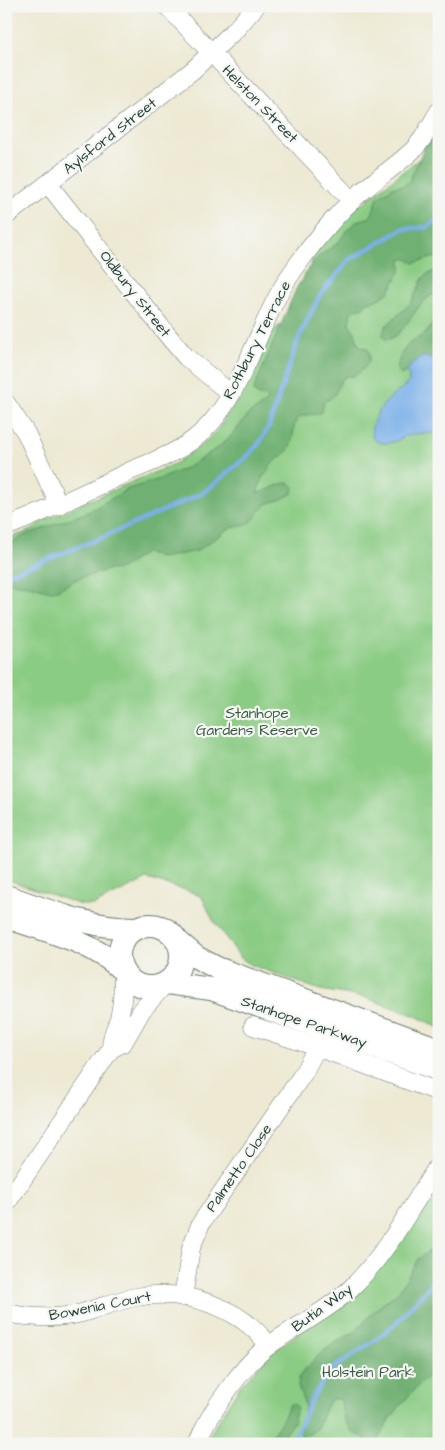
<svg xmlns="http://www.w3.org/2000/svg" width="445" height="1450" viewBox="0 0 445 1450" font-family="'Architects Daughter',sans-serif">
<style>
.green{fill:#8bcc84;stroke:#55845c}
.forest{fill:#70b072;stroke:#487653}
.water{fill:#7cb0e9;stroke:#4e768e}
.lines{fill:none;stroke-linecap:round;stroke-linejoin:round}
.stream{stroke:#7cb0e9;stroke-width:4.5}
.minor-casing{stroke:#67796c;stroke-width:19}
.major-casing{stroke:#67796c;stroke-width:24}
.minor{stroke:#fff;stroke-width:18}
.major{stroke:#fff;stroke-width:22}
.labels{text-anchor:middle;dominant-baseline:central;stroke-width:4.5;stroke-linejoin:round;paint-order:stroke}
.street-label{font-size:15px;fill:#1f3d34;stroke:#f6f6f2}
.park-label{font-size:15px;fill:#355a44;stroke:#f6f6f2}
</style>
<rect width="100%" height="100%" fill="#f6f6f2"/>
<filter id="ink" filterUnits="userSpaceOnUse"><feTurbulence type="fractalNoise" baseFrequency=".02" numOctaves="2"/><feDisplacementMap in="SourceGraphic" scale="10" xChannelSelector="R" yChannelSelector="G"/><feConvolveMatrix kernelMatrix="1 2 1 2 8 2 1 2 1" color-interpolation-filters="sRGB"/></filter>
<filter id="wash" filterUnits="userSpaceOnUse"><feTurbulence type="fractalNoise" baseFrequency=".0096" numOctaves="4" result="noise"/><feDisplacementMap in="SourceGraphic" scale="20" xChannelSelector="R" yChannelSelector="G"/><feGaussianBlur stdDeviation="1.12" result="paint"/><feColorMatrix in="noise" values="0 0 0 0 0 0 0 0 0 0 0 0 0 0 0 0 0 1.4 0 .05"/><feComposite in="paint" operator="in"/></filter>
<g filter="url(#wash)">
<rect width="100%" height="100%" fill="#ede9d3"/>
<!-- green -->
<path class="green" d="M439 129V1028L416 1016 363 997 320 990 249 964 240 957 213 920 202 897 189 891 147 879 94 905H81L6 879V539L32 530 42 521 176 463 199 447 216 432 235 404 258 365 271 332 284 322 309 271 313 256 343 221 358 207 420 158Z
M439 1177V1444H204L240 1386 275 1350 342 1303Z"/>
<!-- forest -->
<path class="forest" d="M439 123V256L414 263 407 259H401V270L389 292 379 299 368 302 362 308 356 309 351 312 349 324 355 332 358 344 362 347 367 348C372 359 369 363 361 371 359 372 356 375 355 376 350 377 347 375 344 378 335 386 340 397 324 401L322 412C314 417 302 412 297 420 292 427 294 437 291 444 288 454 279 457 272 464 268 468 269 473 263 476L257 493C269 492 277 482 290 483L294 487 293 493 282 499 266 504 252 521 247 525 230 528 197 551 161 558 145 553 121 569 107 570 77 579 57 590 51 591 29 585 6 583V548L9 545 23 536 88 512 128 489 163 478 190 466 220 446 233 434 249 414 263 405 267 401 264 396H258L254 392 255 386 296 289 309 267 318 257 338 243 348 229 357 221 368 218 372 214 378 197 393 187 404 185 409 182 429 137Z
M438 270 439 295 437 293C414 301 407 336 386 340L383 335 385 327 389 323 411 303 423 278 427 274Z
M439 304V372L436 364 413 363 406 372 401 375 397 370C399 356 404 345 417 338 422 336 427 333 430 328 435 319 434 316 436 306Z
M439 1244V1355L434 1360 435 1362H439V1367C416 1385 387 1417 377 1444H362L366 1438 353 1433 344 1419 342 1412 341 1400C318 1390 328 1438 301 1435L300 1431 305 1405 298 1386 299 1377 305 1369 317 1357 333 1344 355 1332 375 1310 399 1291 418 1259Z
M290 1404H294L297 1408 293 1422 279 1443 268 1444 267 1442 281 1422Z"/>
<!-- water -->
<path class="water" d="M423 356 433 359 439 372V434C429 432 414 433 404 437 399 440 393 443 386 443 359 443 376 413 386 402 393 395 402 389 409 382V375L406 372 413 363Z"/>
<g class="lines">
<!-- stream -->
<path class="stream" d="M6 574 20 570 106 536 203 493 250 454 260 442 269 426 299 337 320 295 349 260 403 229 428 227 439 218
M291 1444 313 1396 332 1369 377 1339 394 1325 439 1276"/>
</g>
</g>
<g filter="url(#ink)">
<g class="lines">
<defs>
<path id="minor" d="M167 6 352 201
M48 184 169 337 186 357 231 394
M6 216 193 70 236 29 256 6
M6 403 26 433 59 505
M6 527C49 510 89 491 130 471 152 462 176 453 194 439 243 402 257 321 293 271 310 246 337 213 359 194 377 178 398 165 415 148L423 138 439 111
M253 1026 317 1047 439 1092
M111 1049C111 1034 115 1032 119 1018 123 1003 123 988 123 972
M6 1204 111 1049 123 1043 142 1010 165 984
M183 1297 191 1248 201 1223 303 1074 317 1047
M6 1313C31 1318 57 1319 82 1313 100 1308 118 1300 136 1297 184 1288 241 1307 269 1346
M197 1444C209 1413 243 1364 271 1344 299 1324 333 1308 357 1282 390 1248 413 1204 439 1164"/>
<path id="major" d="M6 896C50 911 92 929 139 928
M6 917C45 931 90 940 121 969
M119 956a31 31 0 1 1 62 0a31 31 0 1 1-62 0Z
M176 940 196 957 217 968 439 1049
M167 983 211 989 439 1070"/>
</defs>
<!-- minor casing -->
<use href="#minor" class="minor-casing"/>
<!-- major casing -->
<use href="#major" class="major-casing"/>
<!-- minor -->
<use href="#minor" class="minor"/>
<!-- major -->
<use href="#major" class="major"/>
</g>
</g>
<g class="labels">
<!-- street labels -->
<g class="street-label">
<text transform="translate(260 104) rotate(46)">Helston Street</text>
<text transform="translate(110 136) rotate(-38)">Aylsford Street</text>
<text transform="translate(135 294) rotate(52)">Oldbury Street</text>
<text transform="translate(257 340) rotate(-63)">Rothbury Terrace</text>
<text transform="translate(304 1022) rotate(19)">Stanhope Parkway</text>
<text transform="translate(239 1168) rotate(-55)">Palmetto Close</text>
<text transform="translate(100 1306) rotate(-11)">Bowenia Court</text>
<text transform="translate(322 1308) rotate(-36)">Butia Way</text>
</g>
<!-- park labels -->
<g class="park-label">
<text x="257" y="713">Stanhope<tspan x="257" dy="17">Gardens Reserve</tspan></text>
<text x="368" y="1372">Holstein Park</text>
</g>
</g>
<!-- margin -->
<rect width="445" height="1450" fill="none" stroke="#f6f6f2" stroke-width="25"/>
</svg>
